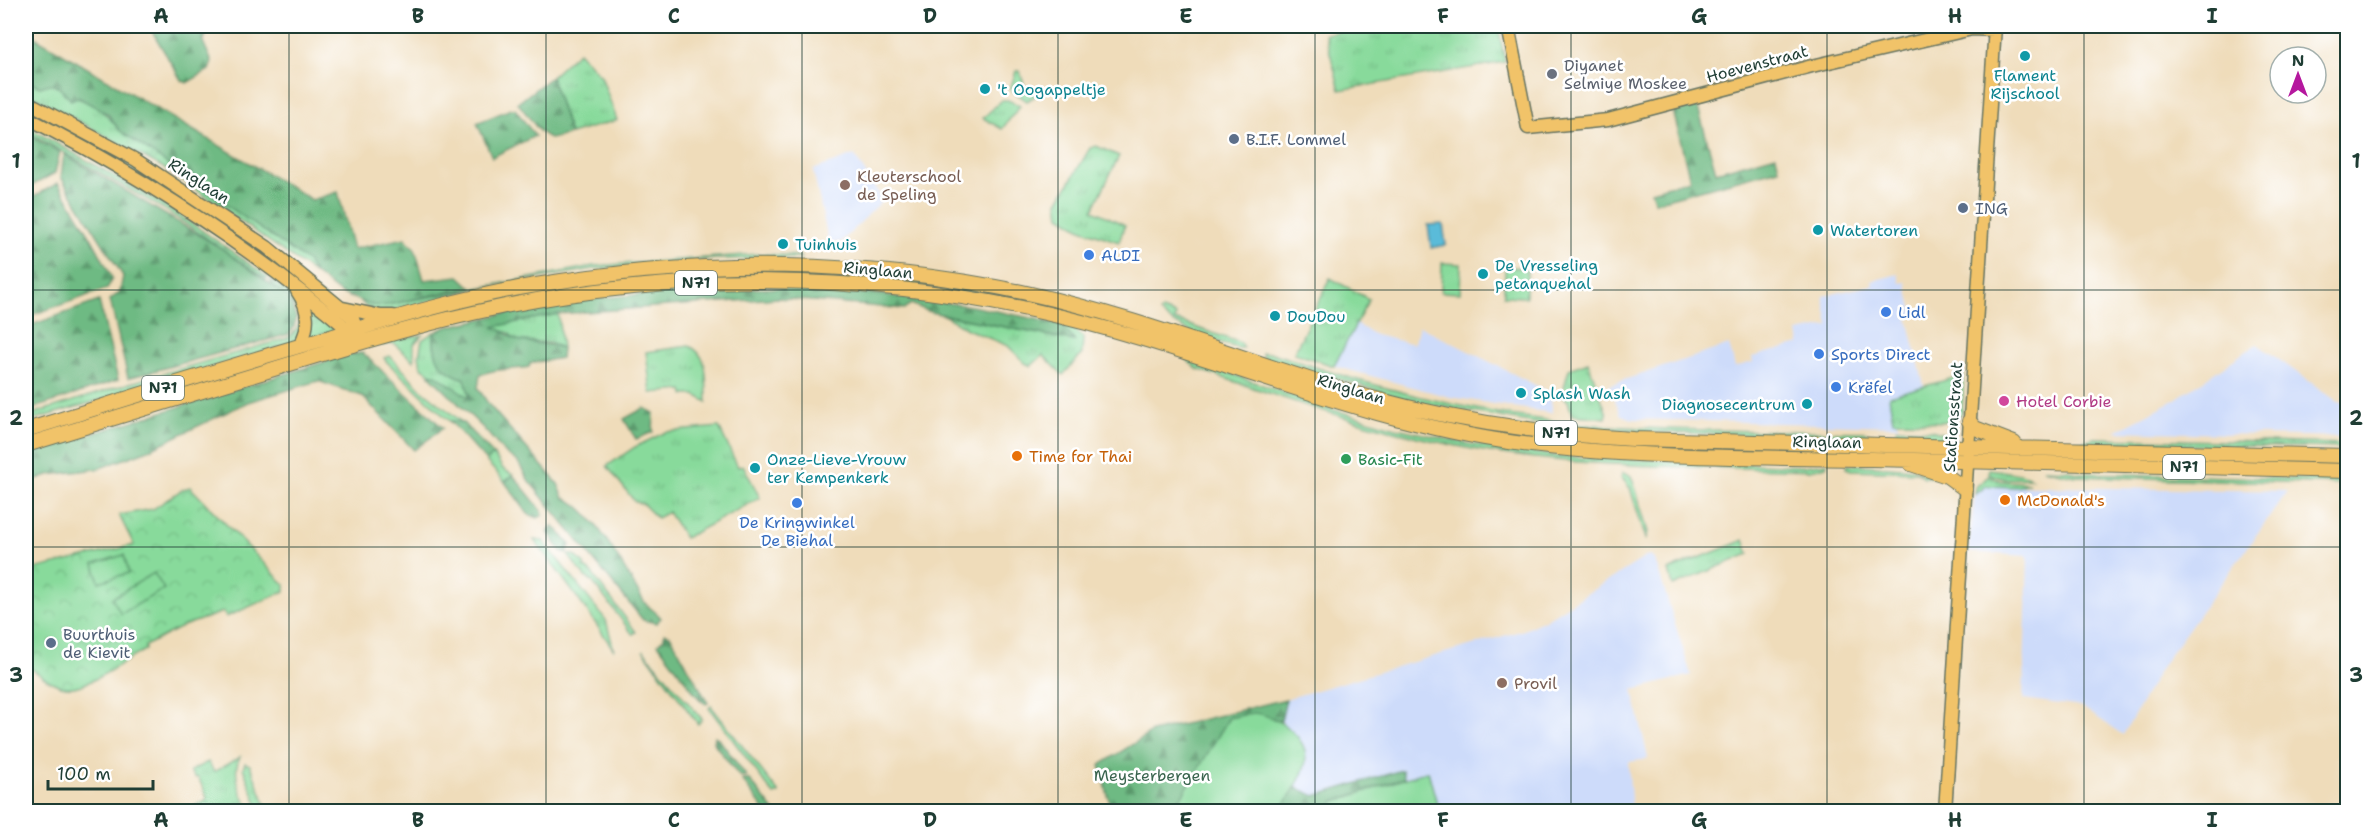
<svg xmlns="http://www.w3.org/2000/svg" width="2373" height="837" viewBox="0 0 2373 837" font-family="'Shantell Sans',sans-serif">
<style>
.built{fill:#cddbfa}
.grass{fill:url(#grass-tufts);stroke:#548c68;stroke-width:1.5}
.forest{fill:url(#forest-firs);stroke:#467c5c;stroke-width:1.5}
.park{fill:url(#park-crowns);stroke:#548c68;stroke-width:1.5}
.pitch{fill:#88da9b;stroke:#548c68;stroke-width:1.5}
.water{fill:#5abbd9;stroke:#3c7c86;stroke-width:1.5}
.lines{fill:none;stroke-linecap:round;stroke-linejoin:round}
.major-casing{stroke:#687563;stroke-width:15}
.highway-casing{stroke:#687563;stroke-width:16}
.major{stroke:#f1c369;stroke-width:12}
.highway{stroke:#f1c369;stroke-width:14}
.grid{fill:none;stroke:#1f3d34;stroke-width:1.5;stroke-opacity:0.55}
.culture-dot{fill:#0f9aa8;stroke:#fff;stroke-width:2}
.worship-dot{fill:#6b7280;stroke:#fff;stroke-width:2}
.service-dot{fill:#5c6f8a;stroke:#fff;stroke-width:2}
.education-dot{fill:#8d6e63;stroke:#fff;stroke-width:2}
.shop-dot{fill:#3f7fe0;stroke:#fff;stroke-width:2}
.hotel-dot{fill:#d1479c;stroke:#fff;stroke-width:2}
.food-dot{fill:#e8710a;stroke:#fff;stroke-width:2}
.leisure-dot{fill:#2e9e5b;stroke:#fff;stroke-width:2}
.labels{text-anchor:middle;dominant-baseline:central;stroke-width:5;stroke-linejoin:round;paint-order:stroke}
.shield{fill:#fff;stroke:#627771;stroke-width:1.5}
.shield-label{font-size:15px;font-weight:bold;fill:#1f3d34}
.street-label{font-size:16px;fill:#1f3d34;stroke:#fff}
.worship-label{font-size:16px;fill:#5b616d;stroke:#fff;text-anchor:start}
.culture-label{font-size:16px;fill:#0d838f;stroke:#fff;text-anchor:start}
.service-label{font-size:16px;fill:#4e5e75;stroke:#fff;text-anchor:start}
.education-label{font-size:16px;fill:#785e54;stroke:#fff;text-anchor:start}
.shop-label{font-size:16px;fill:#366cbe;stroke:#fff;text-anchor:start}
.hotel-label{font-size:16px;fill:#b23c85;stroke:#fff;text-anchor:start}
.food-label{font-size:16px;fill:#c56008;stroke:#fff;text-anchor:start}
.leisure-label{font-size:16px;fill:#27864d;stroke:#fff;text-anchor:start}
.park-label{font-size:16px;fill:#39644e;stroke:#fff}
.neatline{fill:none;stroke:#1f3d34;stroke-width:2}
.grid-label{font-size:20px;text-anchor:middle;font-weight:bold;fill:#1f3d34}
</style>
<defs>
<pattern id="grass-tufts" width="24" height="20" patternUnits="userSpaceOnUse" patternTransform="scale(1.5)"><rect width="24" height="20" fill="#88da9b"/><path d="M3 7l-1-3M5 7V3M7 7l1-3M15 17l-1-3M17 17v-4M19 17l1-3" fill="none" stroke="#75bc86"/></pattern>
<pattern id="forest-firs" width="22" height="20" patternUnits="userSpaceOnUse" patternTransform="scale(1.5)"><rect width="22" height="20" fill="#6eba83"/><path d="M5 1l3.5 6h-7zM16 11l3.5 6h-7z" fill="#5a986c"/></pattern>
<pattern id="park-crowns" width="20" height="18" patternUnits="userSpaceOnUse" patternTransform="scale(1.5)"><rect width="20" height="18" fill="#88da9b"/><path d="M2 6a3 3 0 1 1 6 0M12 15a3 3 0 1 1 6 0" fill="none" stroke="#75bc86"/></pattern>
</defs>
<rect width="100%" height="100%" fill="#fff"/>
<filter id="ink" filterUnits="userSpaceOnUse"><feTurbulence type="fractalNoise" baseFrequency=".0167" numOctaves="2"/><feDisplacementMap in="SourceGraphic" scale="12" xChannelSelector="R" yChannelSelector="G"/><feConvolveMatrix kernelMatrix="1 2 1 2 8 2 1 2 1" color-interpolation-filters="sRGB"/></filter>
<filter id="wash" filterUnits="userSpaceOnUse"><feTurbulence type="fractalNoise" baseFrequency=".008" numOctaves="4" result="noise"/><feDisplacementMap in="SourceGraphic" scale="24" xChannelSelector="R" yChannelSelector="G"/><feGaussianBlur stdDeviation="1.35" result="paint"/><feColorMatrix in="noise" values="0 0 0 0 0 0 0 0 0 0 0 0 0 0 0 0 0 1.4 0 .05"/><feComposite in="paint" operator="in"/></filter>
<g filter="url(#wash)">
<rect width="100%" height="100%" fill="#efdcba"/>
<!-- built -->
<path class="built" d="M854 155 883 200 841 242 829 243 813 170Z
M1898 274 1900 283 1906 282 1914 316 1908 319 1924 386 1889 396 1893 421H1898V426L1633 419 1621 415 1609 385 1729 345 1735 367 1753 362 1752 357 1800 344 1798 332 1829 326 1823 296 1873 285 1872 281Z
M1356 324 1375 335 1414 344 1419 326 1547 391 1551 394 1552 413 1450 397 1334 366Z
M2257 344 2338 402 2347 403V437L2115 431 2171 402Z
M1986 486 2288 491 2163 664 2123 735 2082 707 2023 699 2028 556 1968 552 1975 495Z
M1649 555 1655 560 1691 675 1633 690 1648 759 1628 762 1632 811H1439L1428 771 1404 778 1402 771 1315 796 1295 787 1306 763 1302 747 1281 721 1286 699 1524 630 1545 620Z"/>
<!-- grass -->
<path class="grass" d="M1369 26H1498L1505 62 1340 90 1325 34Z
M578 52 601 76 617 120 570 134 551 77Z
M1016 71H1020L1025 88 1031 86 1035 96 1027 101 1010 89Z
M26 80 40 87 50 83 60 88 65 95C88 99 106 111 119 130L307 261 314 273 171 172 26 92Z
M1002 100H1008L1020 106 1002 129 983 118Z
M32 109 99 144 98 148 137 167 135 169C207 204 282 265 345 314L348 323 302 287 26 113Z
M26 126 167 206 268 277 266 279 164 209 26 131Z
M1096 146 1119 156 1093 210 1125 225 1119 242 1081 229 1060 216 1058 202 1090 148Z
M759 254 799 256 801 258 717 259 594 269 480 288 382 313 366 307 360 300 340 293 382 306 593 266Z
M733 271C823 273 912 277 1001 294 1034 301 1066 306 1098 318L1043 304 694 279 376 333 373 329 509 295 608 280Z
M1330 278 1369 299 1334 366 1294 353Z
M270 279 293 297 304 312 303 331 295 342 26 422V416L130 383 288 338C322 312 272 293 270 279Z
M1162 310 1176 315 1175 320 1241 343 1243 348H1238C1216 341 1175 329 1160 312Z
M309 311H314L336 330 312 337 309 336Z
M558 314 562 348 550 343 515 340 509 333 490 327Z
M944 315 1074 341 1060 324 1069 327 1083 337 1082 354 1063 375 1043 355 1031 366 1025 363 1008 346 967 329Z
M1142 330 1456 423 1839 450 1832 454 1626 448 1496 435 1407 417 1139 332Z
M434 332C431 356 442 371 466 379L470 399 421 367 419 355 422 340Z
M422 335 414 344V361L393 343 383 345 384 341Z
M342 340 272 361 259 369 26 441V434Z
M689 346C710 354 706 383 707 402L695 395H684L683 390 651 393 646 352Z
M1262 353H1272C1370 386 1469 413 1572 423 1669 432 1767 430 1863 432L1882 437 1883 439 1650 432 1534 423 1421 403 1277 361 1263 357Z
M390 356 421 389 462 422 450 421 445 417 386 361 384 358Z
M1184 357 1327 408 1396 428 1469 444 1564 457 1804 466 1827 463 1826 466 1810 470C1702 466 1592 469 1484 451 1386 434 1291 401 1197 369Z
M1588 362 1607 414 1606 418 1572 415 1568 401 1562 395 1569 369Z
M1964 375 1962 412 1954 422 1893 421 1889 396Z
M719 427 738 467 743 465 760 498 685 538 668 512 657 518 643 504 635 502 607 466 635 447 666 432Z
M1897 428 1931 430 1945 434 1944 439 1898 437 1895 434Z
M2095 438 2347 444 2348 448 2076 443Z
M494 455 503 469 513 475 505 482 486 461Z
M1847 464 1914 469 1933 477H1923L1918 472 1851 470 1846 468Z
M1989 469C1998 470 2025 474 2031 478L2004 479 1989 474Z
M2043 469 2068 470 2077 473 2347 480 2348 484 2075 476Z
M1623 473 1631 476 1634 483 1648 532 1646 539 1630 488 1621 477Z
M1989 476 2000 481 2029 483 2017 487 1986 486 1975 495 1976 487Z
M534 540 543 541 606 620 614 650C588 612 562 576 534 540Z
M1744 540 1749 554 1673 586 1669 570Z
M568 555H575L585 565 583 567 591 572 636 632 633 634 630 631 592 581 585 577Z
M643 650 702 719 698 724Z
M711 706 779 793 774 795 709 708Z
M240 757C231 774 241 797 252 811H184L208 799 198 777 195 778 190 771 208 762 214 772Z
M245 763 250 765 268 811H260L243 768Z"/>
<!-- forest -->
<path class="forest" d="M149 26 209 27 203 42 212 62 209 70 187 83 181 80Z
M26 32 312 200 338 192 353 249 405 238 415 249 424 280 459 276 471 287 382 306 371 305 340 293 314 273 307 261 119 130 108 114 78 97 71 100 60 88 50 84 40 87 26 80Z
M551 77 570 134 551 139 540 132 518 103Z
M1697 104 1716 172 1776 155 1779 169 1655 202 1651 191 1690 180 1673 110Z
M511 109H515L535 136 492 157 477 123Z
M26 134 60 152 55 173 26 189Z
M64 154 221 248 288 297 296 317 294 327 289 334 128 378 110 300 120 292 123 276 61 177Z
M58 183C78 215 96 244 112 278L107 289 26 317V201Z
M785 288 874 294 971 306 1060 324 1075 341 930 312 911 304 904 309 778 298 558 314 493 327C502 329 510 338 518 340 533 344 547 343 562 348L561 358 530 363 529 367C511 371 498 367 480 375L478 388 489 405 558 484 564 498C595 508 627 576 645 603 650 609 656 611 661 618L656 623 643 620 529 481 518 462 504 452 484 429 429 375H436L470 398 465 379C440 371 433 359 434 333 444 325 464 324 477 320 577 295 682 290 785 288Z
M99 301 118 380 26 411V327Z
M363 353 443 428 414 450 362 396 318 381 248 402 146 451 97 469 48 475 26 483V454L350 354Z
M644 408 654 413 653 432 636 439 624 419Z
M450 421 462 422 494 455 486 461Z
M513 475 542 511 543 515 538 518 528 514 505 482Z
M553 525 570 545 567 553 561 551 548 532Z
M664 633 670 635 708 703 706 704 700 700 658 644 664 638Z
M1286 699 1281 721C1262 713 1248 713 1229 718L1173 811H1112L1100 765 1152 732Z
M715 736 719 739 747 777 739 776 714 743Z
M1402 770 1404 778 1334 801 1336 811 1280 812 1295 787 1315 796Z
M742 780H750L774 811H765Z"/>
<!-- park -->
<path class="park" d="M190 487 285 585V591L226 617 223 612 183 626 145 646V650C128 658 85 691 66 687 52 685 38 673 26 665V571L134 545 119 515 153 509 183 489Z"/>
<!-- pitch -->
<path class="pitch" d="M1442 263 1461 264 1460 293 1441 292Z
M1505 267 1527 268V282L1505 281Z
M1504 284H1526V297L1504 296Z
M124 555 129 573 99 582 94 564Z
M154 573 164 589 121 614 112 598Z
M1253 713C1276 715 1311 737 1305 765 1301 781 1289 797 1280 811H1173L1229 718Z
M1428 771 1439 811H1336L1333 802Z"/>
<!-- water -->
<path class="water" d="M1443 224 1446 245 1431 248 1428 225Z"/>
</g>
<g filter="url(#ink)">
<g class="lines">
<defs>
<path id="major" d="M1508 26 1528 128 1608 120 1812 66 1972 29 1994 30
M26 101 136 160 267 247 352 317 361 338
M26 117C144 177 256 251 357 337
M297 291C309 308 310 327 300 345
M343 308 381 316H393
M1945 812 1995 26"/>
<path id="highway" d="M1969 421 1975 428 2014 443 2016 446
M26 430C126 399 226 367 327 338 396 317 465 297 536 285 699 257 869 259 1031 294 1145 319 1252 364 1364 396 1452 420 1542 434 1633 439L2348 456
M26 445C105 421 185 396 264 372 344 347 423 323 505 306 680 271 861 273 1036 311 1199 346 1350 420 1516 443 1634 459 1754 457 1872 459 2031 462 2189 467 2348 471
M1911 464 1947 476 1965 489"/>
</defs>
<!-- major casing -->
<use href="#major" class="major-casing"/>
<!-- highway casing -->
<use href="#highway" class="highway-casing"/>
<!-- major -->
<use href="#major" class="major"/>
<!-- highway -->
<use href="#highway" class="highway"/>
</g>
</g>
<!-- grid -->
<path class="grid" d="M289 26V812M546 26V812M802 26V812M1058 26V812M1315 26V812M1571 26V812M1827 26V812M2084 26V812M26 290H2348M26 547H2348"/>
<!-- markers -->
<g class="culture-dot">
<circle cx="2025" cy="56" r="6"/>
<circle cx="985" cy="89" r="6"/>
<circle cx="1818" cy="230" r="6"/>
<circle cx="783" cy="244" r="6"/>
<circle cx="1483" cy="274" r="6"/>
<circle cx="1275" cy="316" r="6"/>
<circle cx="1521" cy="393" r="6"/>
<circle cx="1807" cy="404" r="6"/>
<circle cx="755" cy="468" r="6"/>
</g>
<circle class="worship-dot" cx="1552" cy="74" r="6"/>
<g class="service-dot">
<circle cx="1234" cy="139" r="6"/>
<circle cx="1963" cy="208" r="6"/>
<circle cx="51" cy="643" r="6"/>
</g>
<g class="education-dot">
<circle cx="845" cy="185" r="6"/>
<circle cx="1502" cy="683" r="6"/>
</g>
<g class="shop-dot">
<circle cx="1089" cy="255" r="6"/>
<circle cx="1886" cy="312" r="6"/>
<circle cx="1819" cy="354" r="6"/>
<circle cx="1836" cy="387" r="6"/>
<circle cx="797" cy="503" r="6"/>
</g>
<circle class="hotel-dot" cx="2004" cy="401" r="6"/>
<g class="food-dot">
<circle cx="1017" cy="456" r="6"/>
<circle cx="2005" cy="500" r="6"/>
</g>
<circle class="leisure-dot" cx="1346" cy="459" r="6"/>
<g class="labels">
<!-- shield labels -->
<g class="shield">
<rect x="675" y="271" width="42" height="24" rx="4.5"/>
<rect x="142" y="376" width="42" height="24" rx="4.5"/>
<rect x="1535" y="421" width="42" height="24" rx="4.5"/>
<rect x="2163" y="455" width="42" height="24" rx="4.5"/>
</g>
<g class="shield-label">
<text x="696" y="283">N71</text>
<text x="163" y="388">N71</text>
<text x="1556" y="433">N71</text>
<text x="2184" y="467">N71</text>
</g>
<!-- street labels -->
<g class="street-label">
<text transform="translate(1757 64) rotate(-15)">Hoevenstraat</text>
<text transform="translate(199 181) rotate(33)">Ringlaan</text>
<text transform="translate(878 270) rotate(5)">Ringlaan</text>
<text transform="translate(1351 389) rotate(17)">Ringlaan</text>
<text transform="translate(1953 417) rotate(-86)">Stationsstraat</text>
<text transform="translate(1827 442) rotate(1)">Ringlaan</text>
</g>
<!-- worship labels -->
<g class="worship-label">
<text x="1564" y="65">Diyanet<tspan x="1564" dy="18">Selmiye Moskee</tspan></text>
</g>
<!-- culture labels -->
<g class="culture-label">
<text x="2025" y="75" text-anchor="middle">Flament<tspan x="2025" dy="18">Rijschool</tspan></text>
<text x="997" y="89">'t Oogappeltje</text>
<text x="1830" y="230">Watertoren</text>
<text x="795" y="244">Tuinhuis</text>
<text x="1495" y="265">De Vresseling<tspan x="1495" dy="18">petanquehal</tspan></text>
<text x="1287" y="316">DouDou</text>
<text x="1533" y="393">Splash Wash</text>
<text x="1795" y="404" text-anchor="end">Diagnosecentrum</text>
<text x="767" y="459">Onze-Lieve-Vrouw<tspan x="767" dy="18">ter Kempenkerk</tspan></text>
</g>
<!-- service labels -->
<g class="service-label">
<text x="1246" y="139">B.I.F. Lommel</text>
<text x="1975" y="208">ING</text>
<text x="63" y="634">Buurthuis<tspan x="63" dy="18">de Kievit</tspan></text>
</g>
<!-- education labels -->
<g class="education-label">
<text x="857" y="176">Kleuterschool<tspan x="857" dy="18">de Speling</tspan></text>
<text x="1514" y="683">Provil</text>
</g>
<!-- shop labels -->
<g class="shop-label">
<text x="1101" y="255">ALDI</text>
<text x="1898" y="312">Lidl</text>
<text x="1831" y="354">Sports Direct</text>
<text x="1848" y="387">Krëfel</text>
<text x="797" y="522" text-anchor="middle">De Kringwinkel<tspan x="797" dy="18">De Biehal</tspan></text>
</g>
<!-- hotel labels -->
<g class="hotel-label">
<text x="2016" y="401">Hotel Corbie</text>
</g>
<!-- food labels -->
<g class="food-label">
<text x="1029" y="456">Time for Thai</text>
<text x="2017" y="500">McDonald's</text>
</g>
<!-- leisure labels -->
<g class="leisure-label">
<text x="1358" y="459">Basic-Fit</text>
</g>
<!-- park labels -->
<g class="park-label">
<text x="1152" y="775">Meysterbergen</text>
</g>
</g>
<!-- margin -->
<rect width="2373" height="837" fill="none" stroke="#fff" stroke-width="66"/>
<!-- north arrow -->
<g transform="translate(2298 75)"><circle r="28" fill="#ffffff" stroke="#a5b1ae" stroke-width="1.5"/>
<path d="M0-4.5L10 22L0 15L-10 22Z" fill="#b5179e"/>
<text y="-9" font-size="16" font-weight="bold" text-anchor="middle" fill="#1f3d34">N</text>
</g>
<!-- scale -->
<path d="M48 780v9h105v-9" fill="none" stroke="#1f3d34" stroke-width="3"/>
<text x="57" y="780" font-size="18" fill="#1f3d34" stroke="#ffffff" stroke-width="4.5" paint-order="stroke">100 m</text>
<rect x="33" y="33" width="2307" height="771" class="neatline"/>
<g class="grid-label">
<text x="161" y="23">A</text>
<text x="418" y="23">B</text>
<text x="674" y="23">C</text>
<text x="930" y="23">D</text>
<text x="1186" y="23">E</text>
<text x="1443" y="23">F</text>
<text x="1699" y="23">G</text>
<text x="1955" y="23">H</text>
<text x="2212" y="23">I</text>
<text x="16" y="168">1</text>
<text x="2356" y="168">1</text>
<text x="16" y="425">2</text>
<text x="2356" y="425">2</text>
<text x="16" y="682">3</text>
<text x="2356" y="682">3</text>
<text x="161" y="827">A</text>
<text x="418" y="827">B</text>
<text x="674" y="827">C</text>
<text x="930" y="827">D</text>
<text x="1186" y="827">E</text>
<text x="1443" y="827">F</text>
<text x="1699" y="827">G</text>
<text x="1955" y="827">H</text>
<text x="2212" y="827">I</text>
</g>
</svg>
